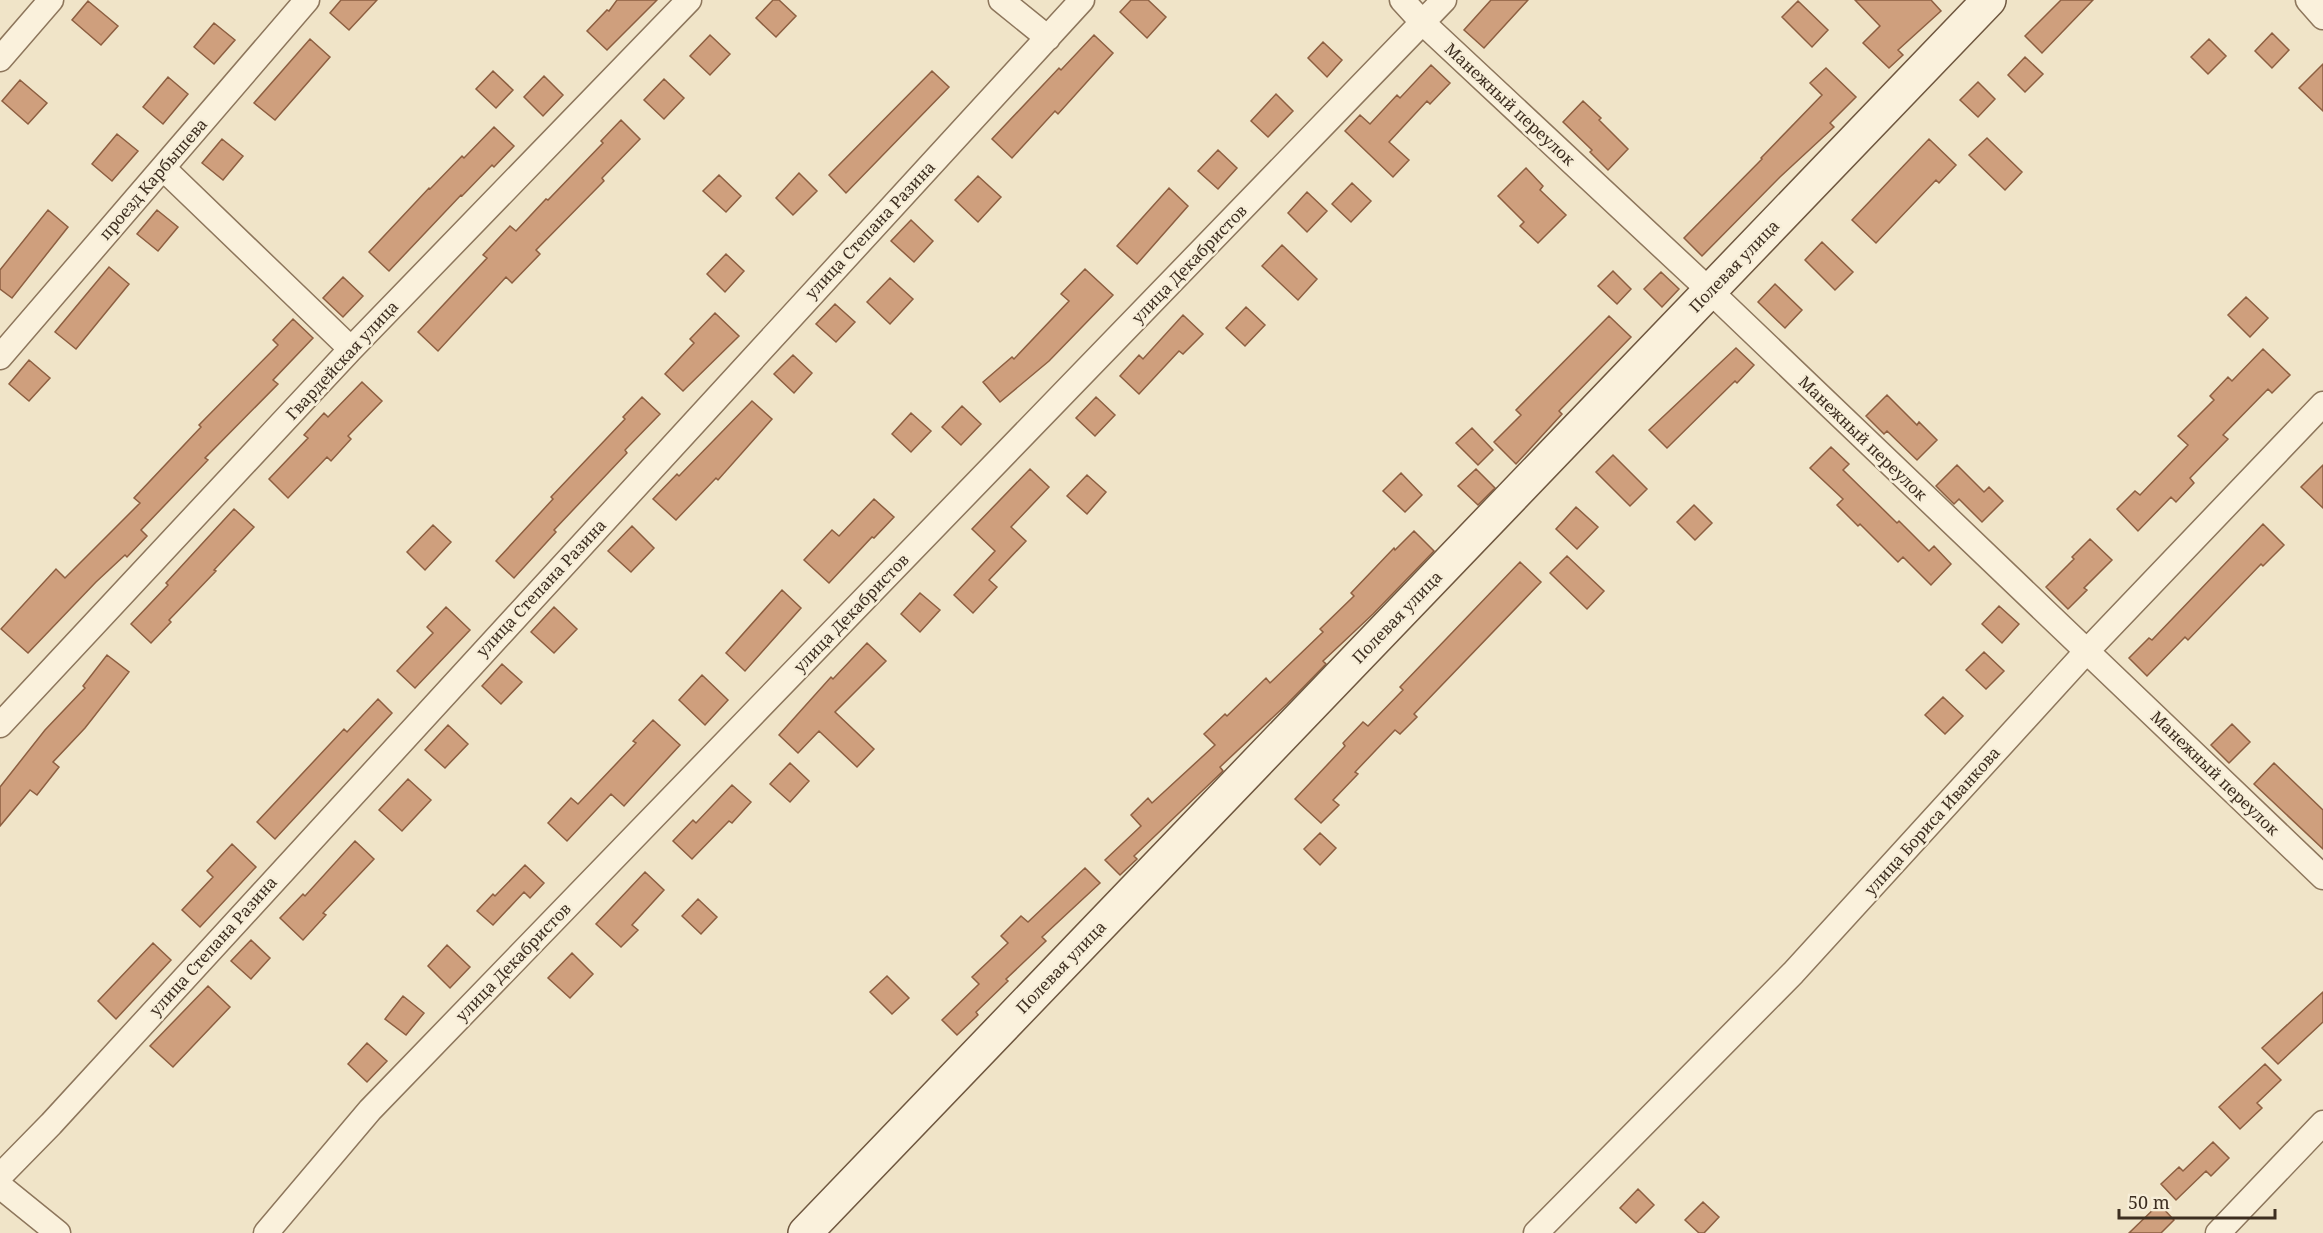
<svg xmlns="http://www.w3.org/2000/svg" width="2323" height="1233" viewBox="0 0 2323 1233" font-family="'Noto Serif',serif">
<style>
.building{fill:#cf9f7d;stroke:#8d5f41;stroke-width:1.5}
.lines{fill:none;stroke-linecap:round;stroke-linejoin:round}
.street-casing{stroke:#8d765c;stroke-width:27}
.secondary-casing{stroke:#6f573f;stroke-width:36}
.street{stroke:#faf1dc;stroke-width:24}
.secondary{stroke:#faf1dc;stroke-width:33}
.labels{text-anchor:middle;dominant-baseline:central;stroke-width:5;stroke-linejoin:round;paint-order:stroke}
.street-label{font-size:16px;fill:#3d2e20;stroke:#f7eed8}
</style>
<rect width="100%" height="100%" fill="#f0e4c8"/>
<!-- building -->
<path class="building" d="M341 0H377L349 30 330 13Z
M617 0H657L607 50 587 31 607 10 609 11Z
M773 0H779L796 16 776 37 756 18Z
M1131 0H1148L1166 17 1147 38 1120 12Z
M1491 0H1528L1484 48 1464 30Z
M1855 0H1931L1941 11 1898 50 1903 55 1889 68 1863 43 1880 26Z
M2061 0H2093L2042 53 2025 36Z
M88 1 118 26 101 45 72 20Z
M1798 1 1828 30 1812 47 1782 17Z
M214 23 235 40 214 64 194 47Z
M2272 33 2289 50 2272 68 2255 51Z
M710 35 730 54 710 75 690 56Z
M1094 35 1113 53 1058 114 1055 111 1012 158 992 139 1059 68 1061 70Z
M310 39 330 57 275 120 254 103Z
M2209 39 2226 56 2208 74 2191 57Z
M1323 42 1342 60 1327 77 1308 58Z
M2025 57 2043 74 2025 92 2008 75Z
M2323 64V111L2299 88Z
M1431 65 1450 83 1430 104 1427 101 1389 142 1409 160 1393 177 1345 131 1360 115 1370 124 1397 95 1400 98Z
M1826 68 1856 97 1830 123 1834 127 1780 177 1702 256 1684 238 1762 159 1761 158 1822 95 1810 83Z
M493 71 513 90 496 108 476 89Z
M932 71 949 87 846 193 829 175Z
M544 76 563 95 543 116 524 97Z
M168 77 188 94 163 124 143 107Z
M664 79 684 98 664 119 644 100Z
M20 80 47 103 28 124 2 101Z
M1978 82 1995 99 1978 117 1960 100Z
M1276 94 1293 111 1268 137 1251 121Z
M1583 101 1601 118 1599 120 1628 149 1608 170 1590 152 1592 150 1563 122Z
M621 120 640 139 602 178 604 181 536 250 540 254 512 283 506 277 438 351 418 332 487 258 483 255 510 226 516 231 546 199 548 200 603 143 601 141Z
M494 127 514 146 494 167 492 165 462 196 461 195 389 271 369 252 429 188 430 189 462 156 464 158Z
M117 134 138 151 112 181 92 164Z
M1987 138 2022 172 2005 190 1969 155Z
M222 139 243 156 223 180 202 163Z
M1929 139 1956 165 1939 183 1936 180 1876 243 1852 220Z
M1218 150 1237 168 1218 189 1198 171Z
M1526 168 1543 186 1540 190 1566 215 1538 243 1520 226 1524 222 1498 196Z
M799 173 817 191 793 215 776 198Z
M719 175 741 196 726 212 703 191Z
M978 176 1001 197 978 222 955 200Z
M1352 183 1371 201 1351 222 1332 204Z
M1169 188 1188 206 1137 264 1117 246Z
M1307 192 1327 211 1307 232 1288 213Z
M48 210 68 227 12 298 0 289V270Z
M157 210 178 227 158 251 137 234Z
M911 220 933 241 914 262 891 241Z
M1822 242 1853 272 1835 290 1805 260Z
M1282 245 1317 279 1298 300 1262 266Z
M726 254 744 271 725 292 707 274Z
M109 267 129 284 76 349 55 332Z
M1085 269 1113 295 1049 361 1000 402 983 382 1012 357 1014 359 1069 301 1061 294Z
M1613 271 1631 289 1617 304 1598 286Z
M1661 272 1679 289 1662 307 1644 289Z
M343 277 363 296 343 317 323 298Z
M890 278 913 299 890 324 867 302Z
M1775 284 1802 310 1785 328 1758 302Z
M2246 297 2268 318 2250 337 2228 315Z
M835 304 855 322 836 342 816 324Z
M1246 307 1265 325 1245 346 1226 328Z
M715 313 739 336 683 391 665 374 694 343 690 339Z
M1183 315 1203 334 1183 354 1179 351 1139 394 1120 376 1139 355 1143 359Z
M1609 316 1631 337 1559 411 1562 414 1516 464 1494 442 1521 415 1516 410Z
M293 319 313 338 273 380 278 384 205 458 208 460 141 530 147 536 127 557 125 555 96 582 28 653 1 629 56 569 65 578 140 503 134 498 201 427 199 425 278 345 273 340Z
M1736 348 1754 365 1737 383 1735 381 1667 448 1649 430Z
M2263 349 2290 375 2272 393 2268 389 2223 435 2228 439 2190 478 2194 483 2176 502 2171 497 2138 531 2117 509 2135 491 2140 495 2188 445 2178 436 2214 400 2210 396 2228 377 2232 381Z
M793 355 812 373 794 393 774 374Z
M29 360 50 378 29 401 9 384Z
M362 382 382 401 348 436 351 439 331 461 327 457 288 498 269 479 308 438 304 435 324 413 328 417Z
M1887 395 1917 425 1919 422 1937 440 1917 460 1887 431 1884 434 1866 416Z
M642 397 660 414 625 450 627 453 554 530 556 532 514 578 496 561 553 499 551 497 625 419 623 417Z
M1096 397 1115 415 1095 436 1076 418Z
M752 401 772 419 718 480 716 478 676 520 653 499 677 474 679 476Z
M962 406 981 424 961 445 942 427Z
M911 413 931 431 911 452 892 434Z
M1472 428 1493 450 1478 465 1456 443Z
M1831 447 1849 464 1843 470 1897 523 1899 521 1929 551 1934 546 1951 564 1931 585 1903 557 1898 562 1860 524 1858 526 1837 505 1843 499 1810 468Z
M1613 455 1647 489 1630 506 1596 472Z
M1957 465 1984 492 1989 487 2003 501 1982 522 1959 499 1954 504 1936 486Z
M2323 465V508L2301 487Z
M1030 469 1049 487 1011 527 1026 541 989 580 997 587 973 613 954 595 995 551 972 529Z
M1476 469 1495 488 1478 505 1458 486Z
M1401 473 1422 495 1405 512 1383 491Z
M1087 475 1106 492 1087 514 1067 496Z
M874 499 894 517 874 538 872 537 829 583 804 560 832 530 839 536Z
M1694 505 1712 523 1695 540 1677 522Z
M1576 507 1598 527 1577 549 1556 529Z
M234 509 254 527 214 570 216 571 169 620 171 622 151 643 131 624 168 585 166 583Z
M2263 524 2284 545 2263 566 2261 564 2188 640 2185 637 2147 676 2129 658 2149 638 2152 640Z
M433 525 451 542 425 570 407 552Z
M632 526 654 548 631 572 608 551Z
M1414 531 1434 551 1373 614 1323 661 1326 664 1287 704 1220 767 1223 771 1134 856 1137 859 1120 875 1105 860 1141 826 1131 815 1148 798 1152 803 1215 745 1204 734 1225 714 1227 716 1266 678 1270 683 1323 632 1320 629 1354 596 1351 593 1394 548 1395 550Z
M2090 539 2112 560 2084 588 2087 590 2068 609 2046 587 2074 559 2072 557Z
M1567 556 1604 591 1587 609 1550 573Z
M1520 562 1541 582 1414 714 1417 717 1400 734 1395 730 1355 772 1358 774 1333 800 1339 805 1321 823 1295 799 1345 746 1343 743 1363 722 1368 726 1403 690 1400 687Z
M782 590 801 608 745 671 726 653Z
M920 593 940 610 920 632 901 614Z
M1999 606 2019 624 2002 643 1982 624Z
M446 607 470 630 415 688 397 671 433 633 427 627Z
M554 607 577 629 554 653 531 632Z
M867 643 886 661 835 712 874 749 857 767 819 731 798 753 779 735 831 677 833 679Z
M1984 652 2004 671 1986 689 1966 670Z
M107 655 129 672 85 728 53 762 59 767 37 795 30 790 0 826V787L45 730 85 688 83 686Z
M502 664 522 682 501 704 482 686Z
M702 675 728 700 705 725 679 700Z
M1943 697 1963 716 1945 734 1925 715Z
M378 699 392 713 275 839 257 822 344 729 347 732Z
M653 720 680 745 624 806 611 794 567 841 548 823 571 798 578 804 636 743 633 741Z
M2232 724 2250 742 2229 763 2211 745Z
M448 725 468 744 445 768 425 750Z
M790 763 809 781 790 802 770 784Z
M2274 763 2323 810V849L2254 784Z
M408 779 431 800 402 831 379 810Z
M732 785 751 802 732 823 729 821 692 859 673 841 693 820 696 823Z
M1320 833 1336 848 1320 865 1304 849Z
M355 841 374 859 323 913 326 915 303 940 280 918 303 894 305 896Z
M232 844 256 867 200 927 182 910 213 877 207 871Z
M525 865 544 883 530 898 524 892 493 925 477 911 493 894 495 896Z
M1085 868 1100 883 1042 937 1046 941 1006 979 1008 981 976 1012 978 1015 957 1035 942 1020 979 984 972 977 1008 943 1001 936 1021 916 1028 922Z
M645 872 664 890 632 925 638 930 621 947 596 924Z
M698 899 717 917 701 934 682 916Z
M251 940 270 958 251 979 231 961Z
M153 943 171 960 116 1019 98 1001Z
M447 945 470 967 450 988 428 966Z
M572 953 593 974 570 998 548 978Z
M887 976 909 998 892 1014 870 992Z
M208 986 230 1007 173 1067 150 1046Z
M2323 992V1022L2278 1064 2262 1048Z
M403 996 424 1013 406 1035 385 1019Z
M367 1043 387 1061 367 1082 348 1064Z
M2265 1064 2281 1080 2257 1103 2262 1108 2240 1129 2219 1107Z
M2213 1142 2229 1158 2211 1176 2206 1171 2176 1200 2161 1184 2179 1167 2183 1171Z
M1638 1189 1654 1205 1636 1223 1620 1208Z
M1703 1202 1719 1217 1704 1233H1699L1685 1220Z
M2159 1204 2174 1220 2161 1233H2129Z"/>
<g class="lines">
<defs>
<path id="street" d="M1001 0 1048 38
M1402 0 1423 23 1710 291 2323 877
M2308 0 2323 17
M0 59 51 0
M163 168 351 349
M0 357 307 0
M0 725 351 349 689 0
M0 1176 51 1124 1082 0
M0 1186 58 1233
M266 1233 370 1110 1444 0
M1536 1233 1793 973 2086 652 2323 404
M2218 1233 2323 1123"/>
<path id="secondary" d="M805 1233 1989 0"/>
</defs>
<!-- street casing -->
<use href="#street" class="street-casing"/>
<!-- secondary casing -->
<use href="#secondary" class="secondary-casing"/>
<!-- street -->
<use href="#street" class="street"/>
<!-- secondary -->
<use href="#secondary" class="secondary"/>
</g>
<g class="labels">
<!-- street labels -->
<g class="street-label">
<text transform="translate(1510 104) rotate(43)">Манежный переулок</text>
<text transform="translate(153 179) rotate(-49)">проезд Карбышева</text>
<text transform="translate(870 230) rotate(-47)">улица Степана Разина</text>
<text transform="translate(1189 264) rotate(-46)">улица Декабристов</text>
<text transform="translate(1734 266) rotate(-46)">Полевая улица</text>
<text transform="translate(342 360) rotate(-47)">Гвардейская улица</text>
<text transform="translate(1863 438) rotate(44)">Манежный переулок</text>
<text transform="translate(541 588) rotate(-47)">улица Степана Разина</text>
<text transform="translate(851 613) rotate(-46)">улица Декабристов</text>
<text transform="translate(1397 617) rotate(-46)">Полевая улица</text>
<text transform="translate(2215 773) rotate(44)">Манежный переулок</text>
<text transform="translate(1932 821) rotate(-48)">улица Бориса Иванкова</text>
<text transform="translate(213 946) rotate(-48)">улица Степана Разина</text>
<text transform="translate(513 962) rotate(-46)">улица Декабристов</text>
<text transform="translate(1061 967) rotate(-46)">Полевая улица</text>
</g>
</g>
<!-- scale -->
<path d="M2119 1209v9h156v-9" fill="none" stroke="#3d2e20" stroke-width="3"/>
<text x="2128" y="1209" font-size="18" fill="#3d2e20" stroke="#f7eed8" stroke-width="4.5" paint-order="stroke">50 m</text>
</svg>
